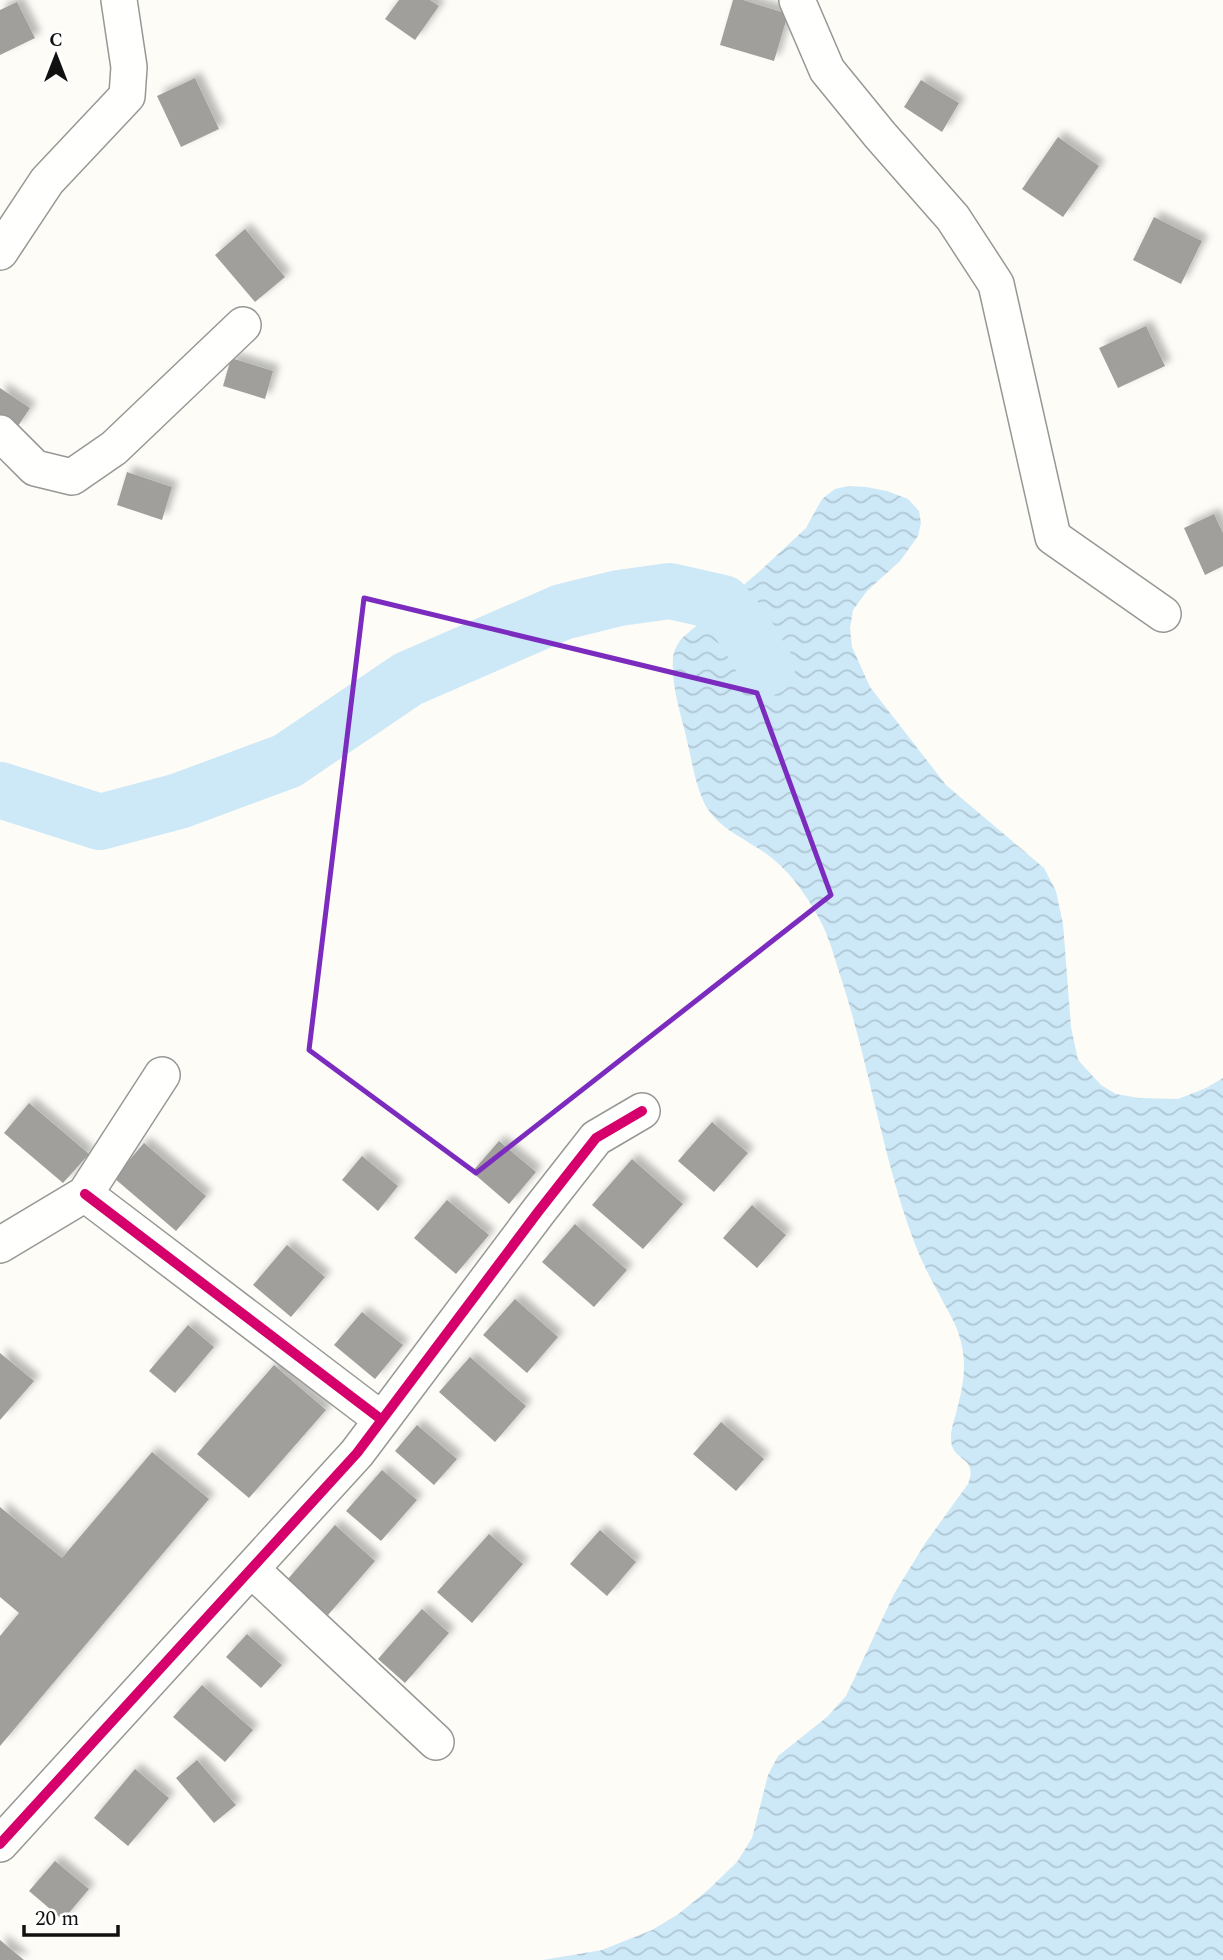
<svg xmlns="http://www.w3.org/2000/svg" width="1223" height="1960" viewBox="0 0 1223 1960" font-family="Spectral,serif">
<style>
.water{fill:url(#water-waves)}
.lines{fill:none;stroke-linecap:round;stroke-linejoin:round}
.river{stroke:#cde8f7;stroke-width:56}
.building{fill:#a19f9c;filter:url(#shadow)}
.minor-casing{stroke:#979795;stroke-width:38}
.minor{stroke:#fffffe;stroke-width:35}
.cycleway-casing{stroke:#fff;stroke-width:15}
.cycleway{stroke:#d6006c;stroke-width:10}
.marked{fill:none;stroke:#7b2cbf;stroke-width:5;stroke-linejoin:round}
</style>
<defs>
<pattern id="water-waves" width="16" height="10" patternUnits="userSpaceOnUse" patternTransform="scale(1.75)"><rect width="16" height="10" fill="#cde8f7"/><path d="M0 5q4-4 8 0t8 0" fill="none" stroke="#afc6d3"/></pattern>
<filter id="shadow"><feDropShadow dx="6" dy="-6" stdDeviation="3.5" flood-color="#0004"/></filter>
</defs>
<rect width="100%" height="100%" fill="#fdfcf7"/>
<!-- water -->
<path class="water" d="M849 486 866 487 887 491 908 499 919 511 921 523 918 536 900 561 867 591 853 610 850 628 852 647 870 687 946 785 1044 868 1056 891 1063 924 1071 1027 1078 1060 1101 1085 1116 1094 1139 1098 1178 1099 1206 1088 1223 1078V1960H543L602 1950 652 1930 677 1915 708 1890 737 1862 752 1838 768 1775 778 1756 827 1717 846 1696 894 1594 926 1542 968 1484C979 1455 952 1463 951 1440 950 1430 955 1419 957 1409 963 1387 967 1365 961 1342 957 1324 947 1310 939 1294 929 1276 919 1256 912 1236 882 1153 869 1065 842 981 836 963 831 943 823 926 811 902 794 876 773 859 749 839 714 829 702 798 694 778 691 757 686 736 680 712 671 684 673 658 674 650 677 645 681 639L761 570 806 528 822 499 835 489Z"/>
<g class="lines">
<!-- river -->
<path class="river" d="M0 790 100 822 179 801 287 761 408 679 562 612 619 598 670 591 723 603 745 631 767 668"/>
</g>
<!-- building -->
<path class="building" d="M399 0H430L439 6 415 40 385 19Z
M733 0H743L788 14 774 61 720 45Z
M17 2 35 38 0 55V10Z
M195 78 219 129 181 147 157 96Z
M921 80 959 103 942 132 904 107Z
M1058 137 1099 166 1063 217 1022 189Z
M1154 217 1202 241 1181 284 1133 260Z
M245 229 285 277 255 302 215 255Z
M1146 326 1165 366 1118 388 1099 348Z
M231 358 273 371 265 399 223 386Z
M0 388 30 408 16 429 0 418Z
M127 472 172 487 162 520 117 505Z
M1214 514 1223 533V566L1205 575 1184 528Z
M29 1103 89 1154 63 1183 4 1133Z
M712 1122 748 1153 714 1192 678 1161Z
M499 1141 536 1172 509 1204 472 1172Z
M144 1143 206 1196 176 1231 114 1178Z
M362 1156 398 1186 378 1211 342 1180Z
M632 1159 683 1204 643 1249 592 1205Z
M447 1200 489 1235 456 1274 414 1238Z
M752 1205 786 1235 757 1268 723 1238Z
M575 1224 627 1270 594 1307 542 1262Z
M287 1245 325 1277 291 1317 253 1285Z
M515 1299 558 1337 527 1373 483 1335Z
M362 1312 403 1345 375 1379 334 1345Z
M188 1325 214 1347 175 1393 149 1371Z
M0 1353 34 1381 0 1420Z
M470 1357 526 1406 495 1442 439 1392Z
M274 1365 326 1410 249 1498 197 1454Z
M721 1422 764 1459 736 1491 693 1454Z
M417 1425 457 1459 434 1485 395 1451Z
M152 1452 209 1499 0 1746V1636L19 1613 0 1597V1507L62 1558Z
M382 1470 417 1500 381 1541 346 1511Z
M335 1525 375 1561 328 1615 287 1580Z
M600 1530 636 1562 607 1596 570 1564Z
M489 1534 523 1564 472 1623 437 1592Z
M422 1609 449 1633 405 1683 378 1659Z
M247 1634 282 1665 261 1688 226 1657Z
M202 1685 253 1730 225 1762 173 1717Z
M197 1760 236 1805 214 1823 176 1778Z
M135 1769 169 1798 128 1846 94 1818Z
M55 1861 89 1889 63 1920 29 1891Z
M0 1940 24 1960H0Z"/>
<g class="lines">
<defs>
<path id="minor" d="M797 0 827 70 880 135 953 218 996 284 1053 537 1163 614
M0 252 47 181 127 96 129 67 119 0
M0 433 35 468 72 477 114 448 243 325
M85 1194 382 1420
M0 1245 85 1194 162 1075
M251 1569 436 1742
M0 1844 357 1453 538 1212 596 1138 642 1111"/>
</defs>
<!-- minor casing -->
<use href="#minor" class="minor-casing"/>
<!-- minor -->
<use href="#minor" class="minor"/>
<defs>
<path id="cycleway" d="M85 1194 382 1420
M0 1844 357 1453 538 1212 596 1138 642 1111"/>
</defs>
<!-- cycleway casing -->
<use href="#cycleway" class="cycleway-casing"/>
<!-- cycleway -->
<use href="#cycleway" class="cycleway"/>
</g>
<!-- marked area -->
<path class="marked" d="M364 598 757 693 831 895 476 1173 309 1050Z"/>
<!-- north arrow -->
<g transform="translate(56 56)" stroke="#ffffff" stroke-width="5" paint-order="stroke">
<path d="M0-5L12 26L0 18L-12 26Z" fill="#111111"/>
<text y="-10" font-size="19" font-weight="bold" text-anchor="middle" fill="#111111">С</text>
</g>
<!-- scale -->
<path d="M24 1925v10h94v-10" fill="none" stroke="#111111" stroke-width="3.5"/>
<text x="35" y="1925" font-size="21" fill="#111111" stroke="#ffffff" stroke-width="5" paint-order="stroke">20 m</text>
</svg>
